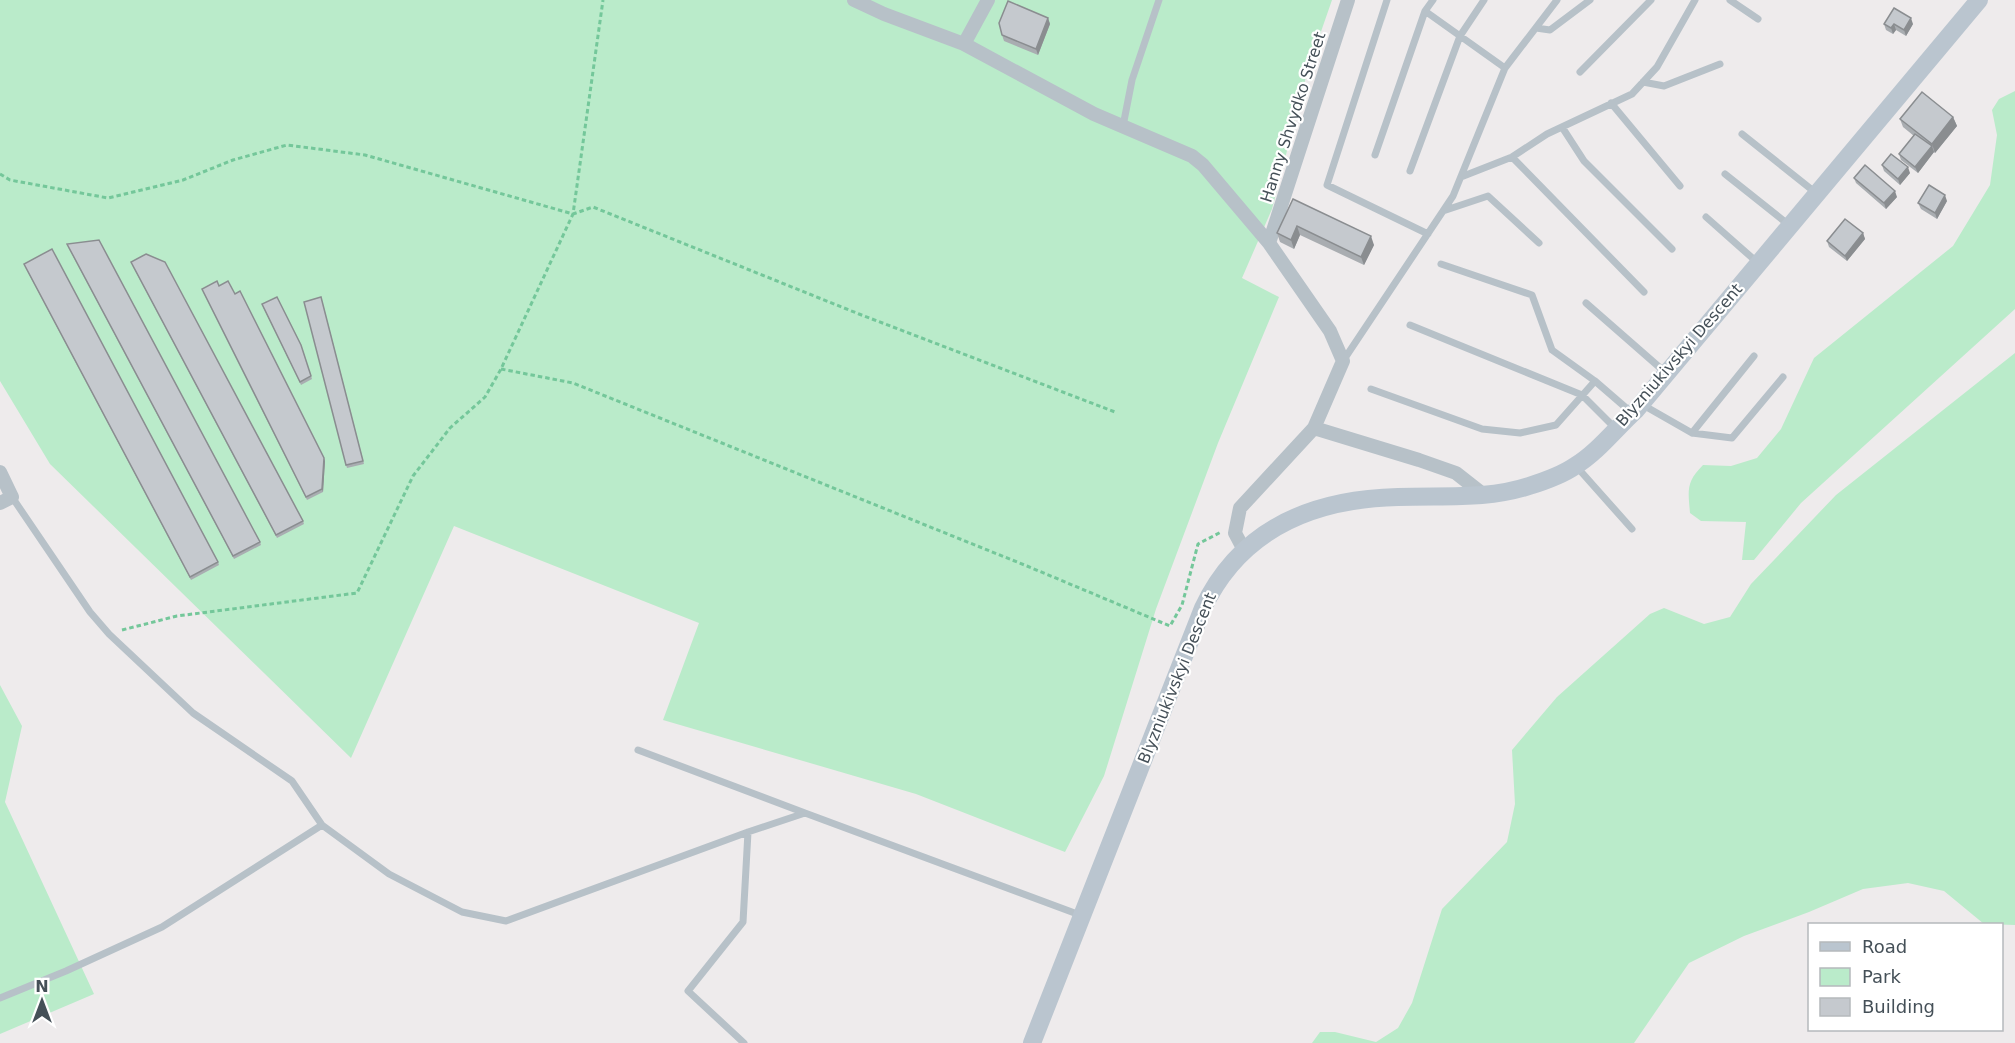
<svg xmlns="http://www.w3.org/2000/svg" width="2015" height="1043" viewBox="0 0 2015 1043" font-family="'DejaVu Sans',sans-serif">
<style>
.green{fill:#baebca}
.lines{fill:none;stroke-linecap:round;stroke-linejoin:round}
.path{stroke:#74c79a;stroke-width:3;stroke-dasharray:4.5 3;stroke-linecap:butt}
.lane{stroke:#b7c1c8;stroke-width:7}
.street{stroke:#b7c1c8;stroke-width:14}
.secondary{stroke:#bac5cf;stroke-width:18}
.wall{fill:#a9adb1}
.shaded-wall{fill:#8a8d90}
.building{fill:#c5c9ce;stroke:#8a8d90;stroke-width:1.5}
.labels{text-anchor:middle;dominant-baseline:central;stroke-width:4.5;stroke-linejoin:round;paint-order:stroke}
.street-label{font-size:16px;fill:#455058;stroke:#fff}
</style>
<rect width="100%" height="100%" fill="#eeebec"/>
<!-- green -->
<path class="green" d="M0 0H1332L1308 69 1272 209 1242 278 1279 297 1218 443 1156 609 1104 776 1065 852 916 794 663 720 699 623 454 526 351 758 50 464 0 381Z
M2015 91V309L1801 503 1754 560H1742L1746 522 1701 521 1690 513C1688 490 1686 482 1703 465L1731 466 1757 458 1781 429 1814 358 1953 246 1990 185 1997 135 1992 110 1999 99Z
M2015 353V925L1984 924 1944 891 1908 883 1863 889 1809 912 1744 936 1689 963 1634 1043H1312L1320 1032H1335L1376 1042 1398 1028 1412 1003 1442 909 1507 842 1515 804 1512 750 1557 697 1650 614 1664 608 1704 624 1730 617 1751 584 1836 495Z
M0 685 22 726 5 802 94 994 0 1034Z"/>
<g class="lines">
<!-- path -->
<path class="path" d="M0 174 10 180 108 198 183 180 233 160 287 145 365 155 573 214 593 207 859 314 1115 412
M501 369 573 383 1027 566 1170 626 1182 605 1198 544 1221 532
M122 630 177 616 357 593 413 476 450 428 485 397 501 369 573 214 603 0"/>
<!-- lane -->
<path class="lane" d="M1387 0 1327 185 1428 234
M1730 0 1758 19
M1425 11 1505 68
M1536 28 1550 30 1590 0
M1580 72 1651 0
M1643 82 1664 86 1720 64
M1611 103 1680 186
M1123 126 1132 80 1159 0
M1562 127 1584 161 1672 249
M1742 134 1816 193
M1375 155 1425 11 1433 0
M1512 157 1644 292
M1410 171 1460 36 1484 0
M1725 174 1789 225
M1461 177 1512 157 1547 134 1632 94 1657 67 1695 0
M1443 211 1488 196 1539 243
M1706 217 1758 263
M1441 264 1532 295 1552 350 1595 381
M1586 303 1666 373
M1410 325 1582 395 1616 429
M1343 361 1453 196 1505 68 1557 0
M1371 389 1482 429 1520 433 1556 425 1595 381 1632 413
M1643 405 1692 433 1732 438 1783 377
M1692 433 1754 356
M1576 466 1632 529
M12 497 90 612 109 634 193 713 292 781 322 825 389 874 462 912 506 921 748 832 805 813 1080 915
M638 750 805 813
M0 998 66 971 162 927 322 825
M744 1043 688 991 743 922 748 832"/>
<!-- street -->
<path class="street" d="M854 0 884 14 964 44 1094 114 1192 156 1203 165 1269 243 1330 331 1343 361 1314 428 1240 508 1235 533 1244 550
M964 44 988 0
M1269 243 1348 0
M1314 428 1419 460 1456 473 1484 495
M0 472 12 497 0 503"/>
<!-- secondary -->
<path class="secondary" d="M1032 1043 1203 608C1241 528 1313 499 1398 497 1442 495 1487 500 1529 486 1545 481 1562 475 1575 466 1598 452 1616 428 1636 410L1979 0"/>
</g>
<!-- wall -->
<path class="wall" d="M1048 18 1050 24 1038 55 1004 41 1002 35Z
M1884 24H1913L1906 36 1896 30 1893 34 1886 30Z
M1953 117 1957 126 1935 153 1934 152 1918 173 1901 160 1899 154 1914 136 1903 127 1900 119Z
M1882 165 1910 173 1900 185 1884 171Z
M1854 178 1897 197 1886 209 1856 183Z
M1293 199 1374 245 1364 265 1300 235 1294 249 1280 242 1277 233Z
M1947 201 1937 219 1921 209 1918 203Z
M1863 233 1865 239 1847 261 1829 247 1827 241Z
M68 247 260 542 261 545 234 559Z
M132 265 303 521 304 524 277 538Z
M25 267 218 562 219 565 191 580Z
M219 286 235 294 325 461 323 492 307 500 203 292Z
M322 300 364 464 347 468 346 465Z
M263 307 301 345 312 379 301 385Z"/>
<!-- shaded-wall -->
<path class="shaded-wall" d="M1048 18 1050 24 1038 55 1036 49Z
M1911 18 1913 24 1906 36 1904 30Z
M1894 24 1896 30 1893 34 1891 28Z
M1953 117 1957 126 1935 153 1932 144Z
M1932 146 1934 152 1918 173 1915 167Z
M1908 167 1910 173 1900 185 1898 179Z
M1895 191 1897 197 1886 209 1884 203Z
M1945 195 1947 201 1937 219 1935 213Z
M1297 226 1300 235 1294 249 1291 240Z
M1863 233 1865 239 1847 261 1845 256Z
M1371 236 1374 245 1364 265 1361 257Z
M324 458 325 461 323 492 322 489Z"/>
<!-- building -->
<path class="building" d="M1008 1 1048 18 1036 49 1002 35 999 23Z
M1894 8 1911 18 1904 30 1894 24 1891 28 1884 24Z
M1922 92 1953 117 1932 144 1900 119Z
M1915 134 1932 146 1915 167 1899 154Z
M1891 154 1908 167 1898 179 1882 165Z
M1865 165 1895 191 1884 203 1854 178Z
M1929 185 1945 195 1935 213 1918 203Z
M1293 199 1371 236 1361 257 1297 226 1291 240 1277 233Z
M1845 219 1863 233 1845 256 1827 241Z
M99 240 260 542 233 556 67 244Z
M52 249 218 562 190 577 24 264Z
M146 254 165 262 303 521 276 535 131 262Z
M217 281 219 286 228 281 235 294 240 291 324 458 322 489 306 497 202 289Z
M277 297 301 345 311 376 300 382 262 304Z
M321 297 363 461 346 465 304 302Z"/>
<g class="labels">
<!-- street labels -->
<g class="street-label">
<text transform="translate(1293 117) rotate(-72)">Hanny Shvydko Street</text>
<text transform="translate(1679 355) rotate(-49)">Blyzniukivskyi Descent</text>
<text transform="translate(1177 678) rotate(-68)">Blyzniukivskyi Descent</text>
</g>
</g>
<!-- legend -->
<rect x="1808" y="923" width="195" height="108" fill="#ffffff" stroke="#b5b9bc" stroke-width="1.5"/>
<rect x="1820" y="942" width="30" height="9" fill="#bac5cf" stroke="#b5b9bc" stroke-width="1.5"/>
<text x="1862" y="953" font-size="18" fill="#455058">Road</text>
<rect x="1820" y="968" width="30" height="18" fill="#baebca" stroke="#b5b9bc" stroke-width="1.5"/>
<text x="1862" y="983" font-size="18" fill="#455058">Park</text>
<rect x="1820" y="998" width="30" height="18" fill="#c5c9ce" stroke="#b5b9bc" stroke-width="1.5"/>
<text x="1862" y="1013" font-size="18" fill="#455058">Building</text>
<!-- north arrow -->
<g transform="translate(42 1001)" stroke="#ffffff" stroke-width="4.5" paint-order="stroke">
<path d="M0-4.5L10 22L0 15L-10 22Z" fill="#455058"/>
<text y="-9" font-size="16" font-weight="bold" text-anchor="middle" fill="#455058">N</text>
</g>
</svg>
